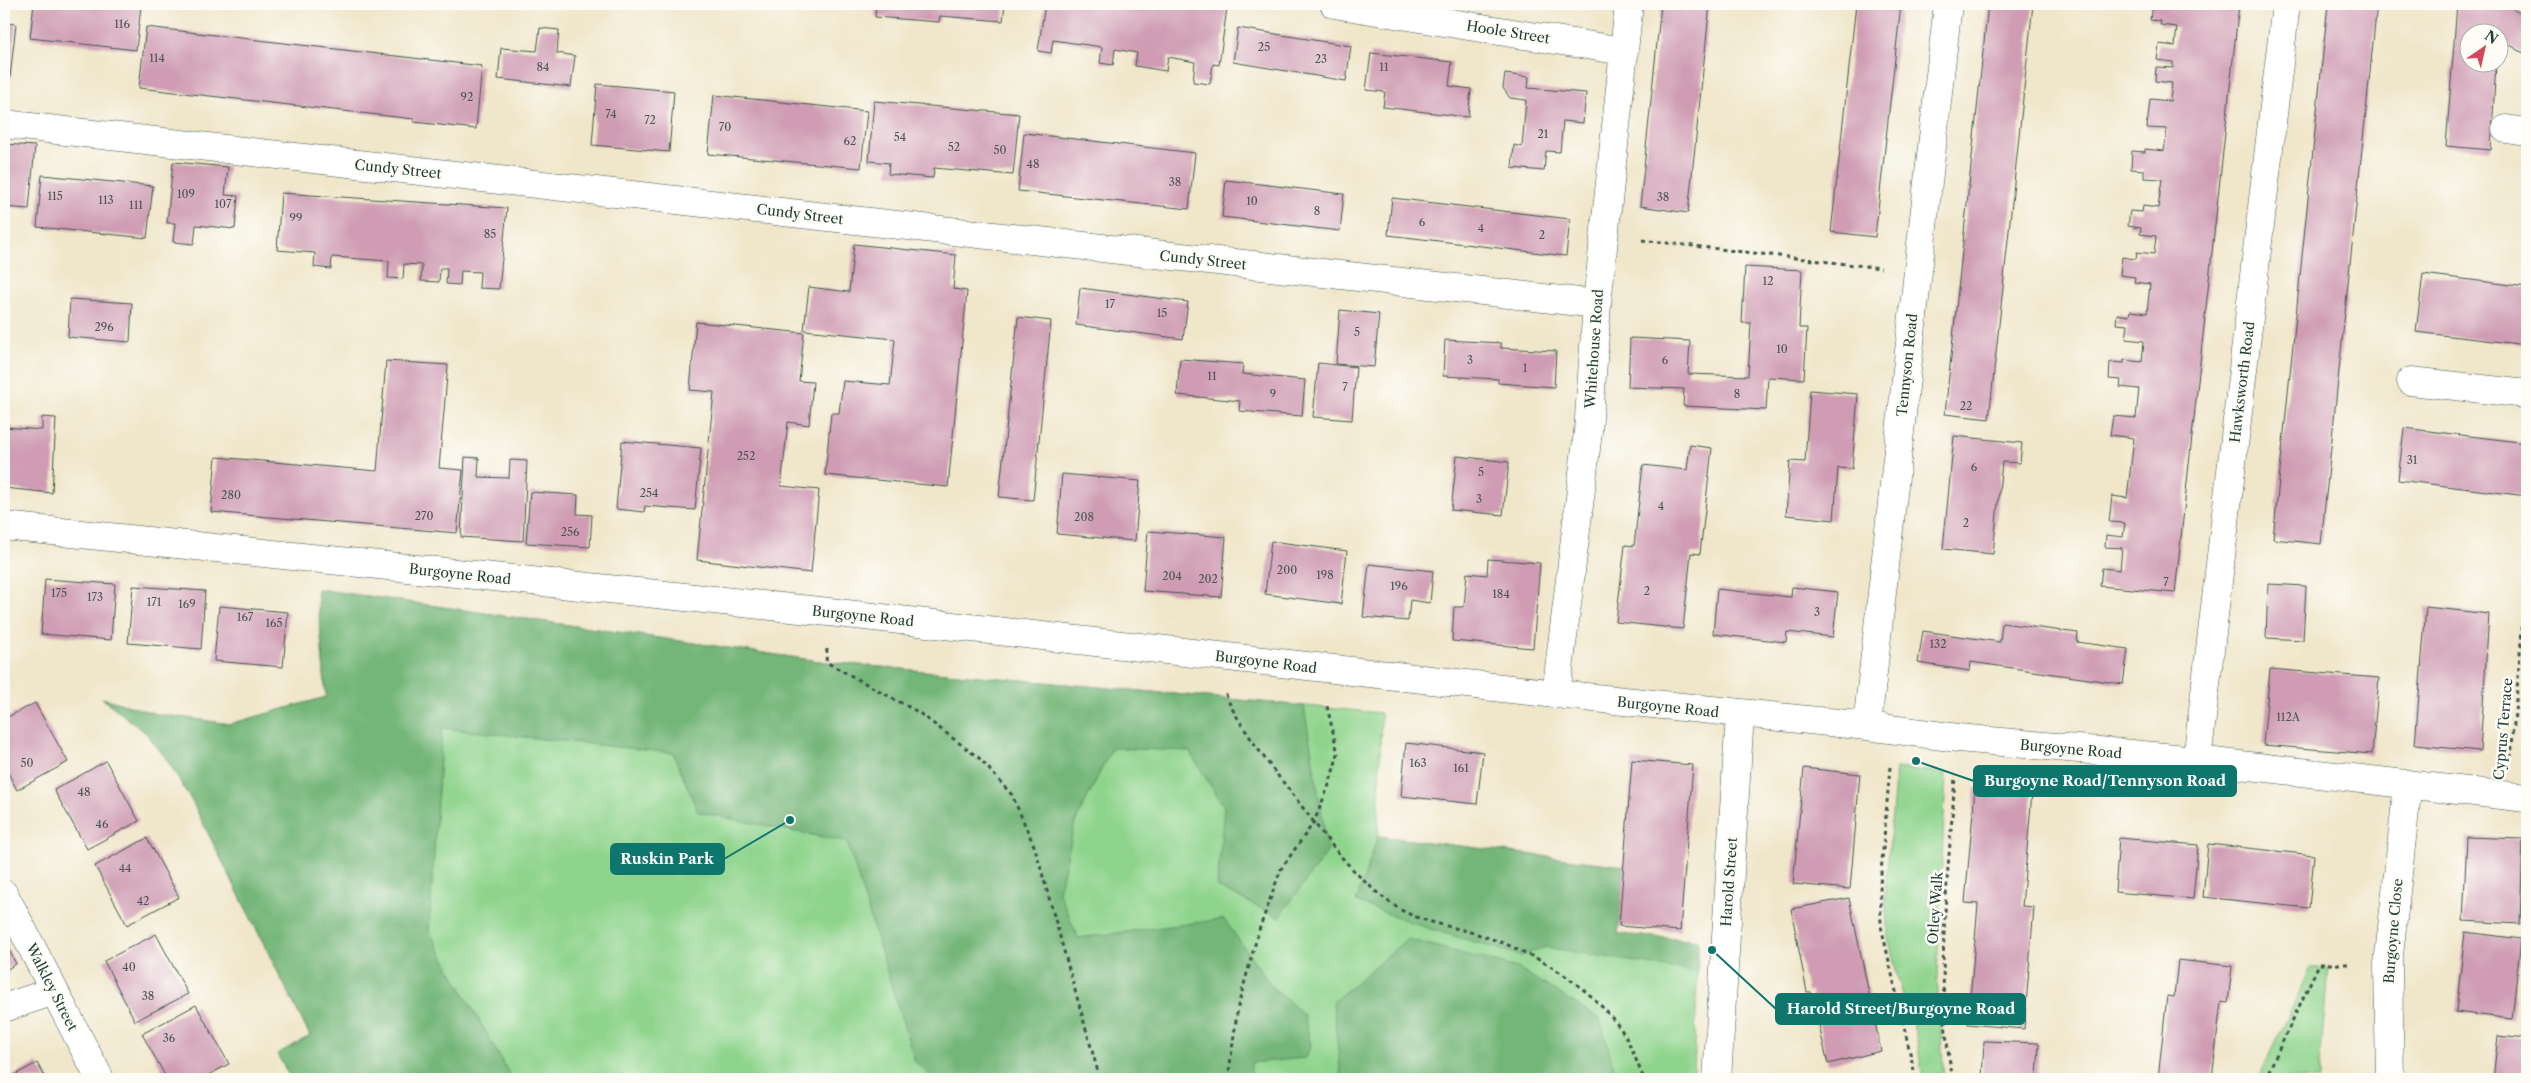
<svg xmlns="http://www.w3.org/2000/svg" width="2531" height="1083" viewBox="0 0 2531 1083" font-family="'Libre Caslon Text',serif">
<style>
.green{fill:#8fd48d;stroke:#578860}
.forest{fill:#73b678;stroke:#497a56}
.building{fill:#cf9cb3}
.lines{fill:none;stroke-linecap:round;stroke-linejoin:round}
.minor-casing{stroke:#3e564a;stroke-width:29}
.path{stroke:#3e564a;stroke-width:3;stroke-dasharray:4 4;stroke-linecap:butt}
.minor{stroke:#fff;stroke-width:28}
.labels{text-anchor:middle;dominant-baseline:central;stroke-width:5;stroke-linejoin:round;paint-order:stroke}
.number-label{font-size:11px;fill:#4b5554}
.street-label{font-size:14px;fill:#1f3d34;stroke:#fdfcf7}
.leader{fill:none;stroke:#0f766e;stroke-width:2}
.callout-dot{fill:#0f766e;stroke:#fdfcf7;stroke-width:2}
.callout{fill:#0f766e;stroke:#0f766e;stroke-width:2}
.callout-label{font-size:15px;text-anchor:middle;font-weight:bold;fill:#fff}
</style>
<rect width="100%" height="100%" fill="#fdfcf7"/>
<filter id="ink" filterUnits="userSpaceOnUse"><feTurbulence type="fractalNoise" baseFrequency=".02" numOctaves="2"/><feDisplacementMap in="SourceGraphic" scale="10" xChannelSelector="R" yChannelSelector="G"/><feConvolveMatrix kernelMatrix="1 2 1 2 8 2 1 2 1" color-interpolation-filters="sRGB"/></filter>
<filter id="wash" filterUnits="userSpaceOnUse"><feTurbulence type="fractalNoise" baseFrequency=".0096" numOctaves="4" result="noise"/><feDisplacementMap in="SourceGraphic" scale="20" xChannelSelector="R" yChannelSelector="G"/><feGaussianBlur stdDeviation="1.12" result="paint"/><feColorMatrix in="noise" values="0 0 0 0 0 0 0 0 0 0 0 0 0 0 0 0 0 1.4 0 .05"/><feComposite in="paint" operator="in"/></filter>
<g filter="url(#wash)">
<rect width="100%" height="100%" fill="#f0e6ca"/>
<!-- green -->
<path class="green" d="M317 589 826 662 1381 713 1378 836 1624 866 1618 934 1698 941 1694 1079H291L277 1054 310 1036 193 803 166 758 146 733 102 698 157 714 230 724 326 697Z
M1896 768 1946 773 1937 976 1944 1079H1923L1916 1035 1898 979 1888 937 1885 894Z
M2311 968H2328L2319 1079H2258Z"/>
<!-- forest -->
<path class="forest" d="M317 589 826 662 1304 706 1328 851 1279 917 1217 887 1224 807 1189 751 1112 748 1075 823 1059 892 1078 938 1224 919 1273 988 1304 1015 1311 1046 1305 1058 1251 1063V1079H934L915 1062 847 842 698 812 673 753 442 728 429 931 512 1079H291L277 1054 310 1036 193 803 166 758 146 733 102 698 157 714 230 724 326 697Z
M1378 836 1624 866 1618 934 1698 941 1697 972 1545 947 1522 956 1427 928 1356 902Z
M1407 939 1518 968 1600 1019 1617 1079H1341L1333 1002Z"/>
<g id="blocks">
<!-- building -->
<path class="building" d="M34 4 141 6 136 50 30 38Z
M876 4H1005L1003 21 940 16 939 22 875 17Z
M1045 4H1195L1227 8 1219 65 1213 64 1210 84 1193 82 1195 62 1168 57 1166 71 1135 66 1137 53 1115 49 1113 65 1100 63 1102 47 1053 40 1051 53 1038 51Z
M1661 4H1710L1688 213 1640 206Z
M1856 4H1901L1875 237 1831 232Z
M1988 4H2033L1989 419 1945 414Z
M2152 4H2239L2175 593 2100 586 2102 568 2120 570 2122 548 2105 547 2106 535 2123 537 2125 523 2109 522 2112 496 2127 498 2134 438 2110 435 2113 416 2136 418 2139 389 2120 387 2121 380 2109 379 2110 362 2124 363V360L2142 362 2144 341 2126 339 2128 325 2116 324 2117 314 2129 316 2130 311 2147 313 2150 284 2134 282 2135 277 2120 275 2122 257 2136 259 2137 252 2154 254 2156 236 2140 234 2141 228 2128 226 2130 211 2142 212 2143 206 2158 208 2162 179 2144 178V170L2131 169 2132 151 2145 152V149L2164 151 2167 129 2147 128 2150 99 2170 101 2172 83 2155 81 2156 67 2173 68V62L2157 60 2159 44 2175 46 2177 27 2160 25 2161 21 2150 20Z
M2328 4H2377L2321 544 2273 539Z
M2457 4H2504L2527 17V55L2498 38V32H2468V62H2496L2491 150 2446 146Z
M4 23 16 24 9 87 4 86Z
M146 27 482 66 476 129 414 122V119L139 88Z
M540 28 559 30 557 53 575 56 571 87 498 79 501 48 537 51Z
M1238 28 1351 46 1346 81 1233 62Z
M1371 53 1452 62 1449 86 1471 89 1468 117 1383 107 1385 92 1366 90Z
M1505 74 1529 77 1528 88 1586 93 1583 123 1563 121 1560 152 1546 151 1544 171 1512 168 1514 145 1522 147 1526 100 1510 98 1503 88Z
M597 84 674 91 669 152 592 145Z
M714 95 867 111 861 168 708 154Z
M874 101 1019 114 1013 175 934 168 933 178 888 174 889 163 869 161Z
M1024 133 1195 153 1189 209 1018 191Z
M4 144 35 146 29 209 4 207Z
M173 162 228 167 225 195 238 196 235 229 196 225 194 244 173 242 175 223H167Z
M42 175 153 186 147 238 37 227Z
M1226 180 1344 194 1340 231 1222 217Z
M281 193 507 208 499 289 479 288 480 272 461 271 460 285 446 284 447 268H440L439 282 421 281 422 265 404 264 403 279 388 278 389 261 332 257 331 269 314 267 315 253 277 250Z
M1392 198 1570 219 1566 256 1388 235Z
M854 244 956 255 953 289 967 291 948 487 825 475 831 413H839L843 381 890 385 895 339 804 330 809 287 849 292Z
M1745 267 1802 270 1799 328H1807L1804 379 1768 377 1766 410 1683 406 1684 389 1628 387 1630 338 1690 341 1688 374 1748 376 1751 323H1742Z
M2423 274 2527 287V345L2416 332Z
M1080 288 1188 302 1183 339 1076 325Z
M70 299 132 303 130 342 68 337Z
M1340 310 1379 314 1374 367 1336 364Z
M1018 317 1051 321 1033 500 999 497Z
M696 322 804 333 799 381 813 382 809 425 788 422 781 486 819 490 811 573 697 560 714 392 690 390Z
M1445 340 1501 343V348L1556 351 1554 387 1498 383V379L1443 376Z
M1180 359 1243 364 1242 374 1305 380 1302 416 1239 411 1240 401 1177 395Z
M386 361 448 365 439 468 463 470 457 533 211 512 216 457 377 471Z
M1318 363 1356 367 1352 420 1313 417Z
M1810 390 1858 394 1852 469 1838 468 1834 520 1786 515 1790 461 1805 462Z
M42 417 56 418 52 493 4 488V427L42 430Z
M2404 428 2527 443V496L2398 480Z
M1954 436 2022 443 2020 463 2002 462 1993 554 1943 549Z
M622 441 701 448 695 510 645 506 644 512 616 509Z
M1690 445 1712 448 1700 554 1691 553 1683 629 1616 622 1625 545 1634 546 1643 465 1687 470Z
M1457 456 1509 462 1503 515 1451 510Z
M465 457 479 458 478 477 509 478 510 460 527 461 523 541 461 537Z
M1062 474 1140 481 1135 541 1057 534Z
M530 492 578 495 577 514 592 515 590 547 526 543Z
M1148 531 1226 537 1221 597 1143 591Z
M1271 541 1347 551 1341 604 1265 594Z
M1488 559 1540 563 1533 648 1452 641 1454 607H1464L1467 573 1487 575Z
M1369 564 1433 571 1430 603 1410 600 1408 621 1363 617Z
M45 579 115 584 111 640 41 634Z
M2268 584 2306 586 2303 640 2266 638Z
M133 586 205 591 201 649 128 643Z
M1792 587 1838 592 1833 637 1787 632 1786 642 1713 634 1717 589 1791 597Z
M219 606 288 612 283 667 214 661Z
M2426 607 2489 614 2480 751 2415 745Z
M2002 623 2078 633 2077 642 2128 649 2123 684 1971 662 1970 671 1918 663 1923 631 2000 642Z
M2270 669 2379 678 2372 754 2263 745Z
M35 703 68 762 17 790 4 765V719Z
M1406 743 1483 752 1477 804 1401 796Z
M1632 760 1693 765 1680 931 1619 926Z
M106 761 139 821 87 849 54 790Z
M1804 768 1860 774 1850 889 1793 884Z
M1975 788 2032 793 2022 906 2034 907 2024 1029 1968 1024 1978 904 1965 903Z
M2467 837 2523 839 2520 924 2463 921Z
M147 838 179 897 127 925 95 866Z
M2119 838 2198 845 2193 899 2115 892Z
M2208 844 2314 855 2309 908 2203 897Z
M1849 898 1881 1051 1828 1064 1811 992H1807L1791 909Z
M2465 932 2521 939 2512 1019 2456 1012Z
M156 934 188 994 135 1021 104 961Z
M4 940 16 964 4 971Z
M2178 960 2232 966 2228 1003 2221 1002 2212 1079H2158L2167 996 2174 997Z
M196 1005 229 1064 201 1079H167L142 1034Z
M2498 1036 2527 1039V1079H2493Z
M1984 1041 2039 1043 2037 1079H1982Z
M37 1063 46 1079H7Z"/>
</g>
</g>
<g filter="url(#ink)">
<use href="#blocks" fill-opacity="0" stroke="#3e564a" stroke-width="1"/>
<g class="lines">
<defs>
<path id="minor" d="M1334 4 1623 51
M4 124 1597 304
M2506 129 2527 132
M2411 381 2527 394
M4 526 829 612 1556 694 1867 726 1958 738 2197 760 2527 798
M1556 694 1588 432 1597 304 1629 4
M1867 726 1948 4
M2197 760 2286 4
M4 894 100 1079
M4 1008 54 991
M1717 1079 1740 714
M2390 1079 2388 964 2408 784"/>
</defs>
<!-- minor casing -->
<use href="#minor" class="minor-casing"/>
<!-- path -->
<path class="path" d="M1642 240 1881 268
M827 649 826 662 918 712 979 758 1012 795 1035 848 1100 1079
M1226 694C1229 710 1270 767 1283 782 1318 826 1350 877 1398 908 1420 922 1451 926 1477 934 1532 951 1585 981 1620 1028 1630 1042 1637 1063 1644 1079
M2511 758 2527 573
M1890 767 1880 885 1881 926 1916 1079
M1228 1079 1238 1006 1259 930 1281 869 1314 822 1329 785 1338 754 1327 706
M1953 1079C1933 985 1949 872 1955 776
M2265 1079 2319 964H2351"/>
<!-- minor -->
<use href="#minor" class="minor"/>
</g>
</g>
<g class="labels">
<!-- number labels -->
<g class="number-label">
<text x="122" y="24">116</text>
<text x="1264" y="47">25</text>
<text x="157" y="58">114</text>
<text x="1321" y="59">23</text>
<text x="543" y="67">84</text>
<text x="1384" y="67">11</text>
<text x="467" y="97">92</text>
<text x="611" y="114">74</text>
<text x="650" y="120">72</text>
<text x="725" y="127">70</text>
<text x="1543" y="134">21</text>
<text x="900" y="137">54</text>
<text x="850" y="141">62</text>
<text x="954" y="147">52</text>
<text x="1000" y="150">50</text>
<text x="1033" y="164">48</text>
<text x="1175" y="182">38</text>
<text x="186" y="194">109</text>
<text x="55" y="196">115</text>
<text x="1663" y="197">38</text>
<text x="106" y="200">113</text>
<text x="1252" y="201">10</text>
<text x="223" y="204">107</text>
<text x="136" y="205">111</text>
<text x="1317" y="211">8</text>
<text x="296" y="218">99</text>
<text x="1422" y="222">6</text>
<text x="1481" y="228">4</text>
<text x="490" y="234">85</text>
<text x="1542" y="235">2</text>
<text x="1768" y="281">12</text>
<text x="1110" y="304">17</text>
<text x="1162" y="313">15</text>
<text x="104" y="327">296</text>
<text x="1357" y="332">5</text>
<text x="1782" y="349">10</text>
<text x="1470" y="360">3</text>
<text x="1665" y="360">6</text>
<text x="1525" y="368">1</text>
<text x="1212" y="376">11</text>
<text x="1345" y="387">7</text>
<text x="1273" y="394">9</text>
<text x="1737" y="394">8</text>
<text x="1966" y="406">22</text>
<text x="746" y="456">252</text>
<text x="2412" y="460">31</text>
<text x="1974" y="467">6</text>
<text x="1481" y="472">5</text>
<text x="649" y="493">254</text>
<text x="231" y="495">280</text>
<text x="1479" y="499">3</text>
<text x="1661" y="506">4</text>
<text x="424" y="516">270</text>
<text x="1084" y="517">208</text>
<text x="1966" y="523">2</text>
<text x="570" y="532">256</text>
<text x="1287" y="570">200</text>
<text x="1325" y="575">198</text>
<text x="1172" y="576">204</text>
<text x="1208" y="579">202</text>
<text x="2166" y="582">7</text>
<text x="1399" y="586">196</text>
<text x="1647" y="591">2</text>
<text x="59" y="593">175</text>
<text x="1501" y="594">184</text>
<text x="95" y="597">173</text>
<text x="154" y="602">171</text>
<text x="187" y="604">169</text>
<text x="1817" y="612">3</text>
<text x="245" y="617">167</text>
<text x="274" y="623">165</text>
<text x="1938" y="644">132</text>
<text x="2288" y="717">112A</text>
<text x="27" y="763">50</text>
<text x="1418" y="763">163</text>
<text x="1461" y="768">161</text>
<text x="84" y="792">48</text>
<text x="102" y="824">46</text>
<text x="125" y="868">44</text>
<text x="143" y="901">42</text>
<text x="129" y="967">40</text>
<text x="148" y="996">38</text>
<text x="169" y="1038">36</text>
</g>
<!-- street labels -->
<g class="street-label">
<text transform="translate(1508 32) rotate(9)">Hoole Street</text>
<text transform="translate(398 169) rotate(6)">Cundy Street</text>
<text transform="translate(800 214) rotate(7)">Cundy Street</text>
<text transform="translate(1203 260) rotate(6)">Cundy Street</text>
<text transform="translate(1594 349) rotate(-86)">Whitehouse Road</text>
<text transform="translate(1907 365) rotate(-84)">Tennyson Road</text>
<text transform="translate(2242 382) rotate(-83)">Hawksworth Road</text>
<text transform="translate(460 574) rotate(6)">Burgoyne Road</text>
<text transform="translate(863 616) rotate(6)">Burgoyne Road</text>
<text transform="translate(1266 662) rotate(7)">Burgoyne Road</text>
<text transform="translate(1668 707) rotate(6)">Burgoyne Road</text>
<text transform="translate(2503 729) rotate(-85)">Cyprus Terrace</text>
<text transform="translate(2071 749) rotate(5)">Burgoyne Road</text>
<text transform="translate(1729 882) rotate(-86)">Harold Street</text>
<text transform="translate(1935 908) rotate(-86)">Otley Walk</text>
<text transform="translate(2393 931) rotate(-85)">Burgoyne Close</text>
<text transform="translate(52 987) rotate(63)">Walkley Street</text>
</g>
</g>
<!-- callouts -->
<path class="leader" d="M1916 761L1974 781M790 820L724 859M1712 950L1776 1009"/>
<g class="callout-dot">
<circle cx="1916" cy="761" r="5"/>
<circle cx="790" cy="820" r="5"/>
<circle cx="1712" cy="950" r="5"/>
</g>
<g class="callout">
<rect x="1974" y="766" width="262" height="30" rx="5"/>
<rect x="611" y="844" width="113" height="30" rx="5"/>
<rect x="1776" y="994" width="249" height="30" rx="5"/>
</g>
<g class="callout-label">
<text x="2105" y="786">Burgoyne Road/Tennyson Road</text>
<text x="667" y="864">Ruskin Park</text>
<text x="1901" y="1014">Harold Street/Burgoyne Road</text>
</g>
<!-- margin -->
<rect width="2531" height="1083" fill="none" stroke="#fdfcf7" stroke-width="20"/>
<!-- north arrow -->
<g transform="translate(2484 48) rotate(34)"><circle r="24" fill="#fdfcf7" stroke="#a4b0a9"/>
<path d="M0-4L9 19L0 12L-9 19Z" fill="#d1495b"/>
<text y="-8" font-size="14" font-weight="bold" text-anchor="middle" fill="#1f3d34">N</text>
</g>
</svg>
